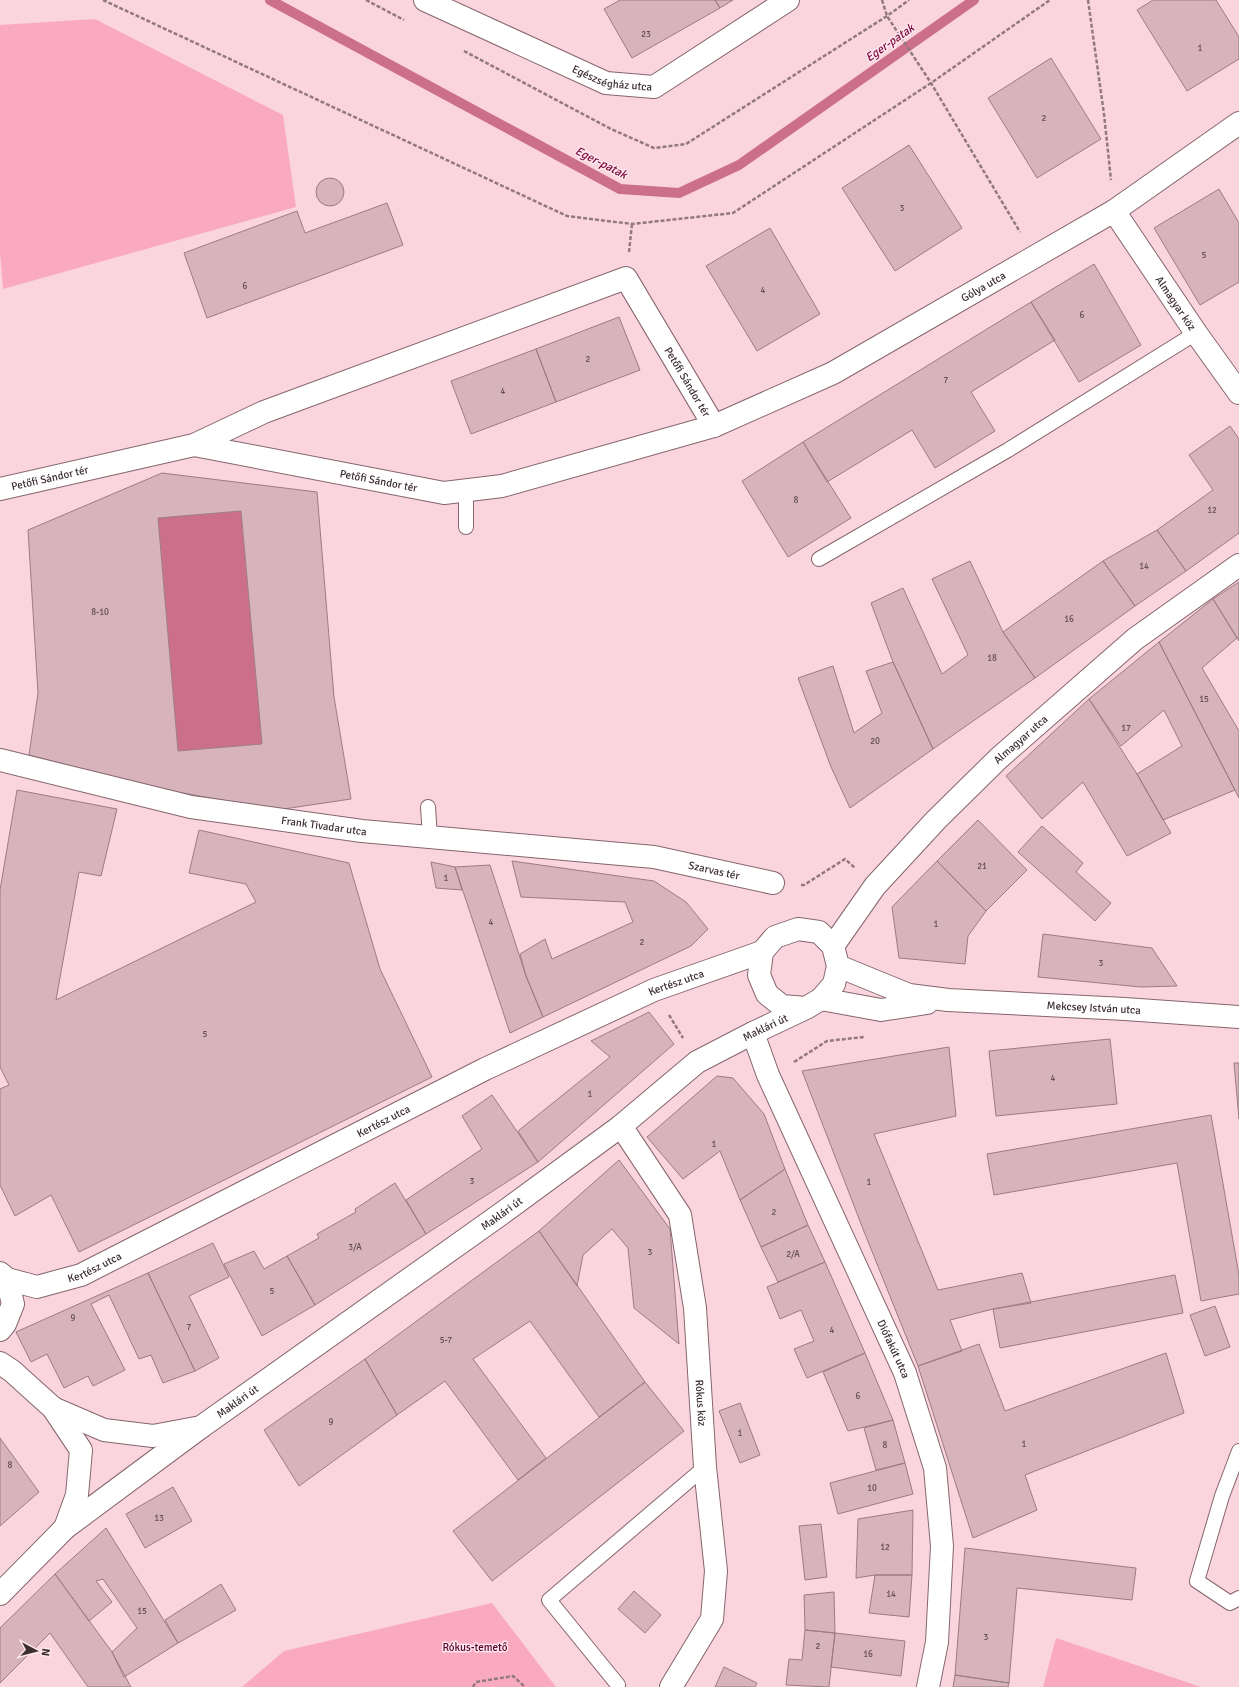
<svg xmlns="http://www.w3.org/2000/svg" width="1239" height="1687" viewBox="0 0 1239 1687" font-family="Signika,sans-serif">
<style>
.green{fill:#faaac0}
.water{fill:#cb6f8b}
.lines{fill:none;stroke-linecap:round;stroke-linejoin:round}
.stream{stroke:#cb6f8b;stroke-width:10}
.building{fill:#d7b3bc;stroke:#9d7b84;fill-rule:evenodd}
.lane-casing{stroke:#85656d;stroke-width:16}
.street-casing{stroke:#85656d;stroke-width:24}
.secondary-casing{stroke:#85656d;stroke-width:24}
.path{stroke:#92797f;stroke-width:2.5;stroke-dasharray:4 2;stroke-linecap:butt}
.lane{stroke:#fff;stroke-width:14}
.street{stroke:#fff;stroke-width:22}
.secondary{stroke:#fff;stroke-width:22}
.labels{text-anchor:middle;dominant-baseline:central;stroke-width:3;stroke-linejoin:round;paint-order:stroke}
.number-label{font-size:9px;fill:#634e54}
.street-label{font-size:11px;fill:#3c2d31;stroke:#fee7ec}
.park-label{font-size:11px;fill:#560028;stroke:#fee7ec}
.water-label{font-size:12px;font-style:italic;fill:#7d093f;stroke:#fee7ec}
</style>
<rect width="100%" height="100%" fill="#fbd5de"/>
<!-- green -->
<path class="green" d="M95 19 283 115 296 207 3 289 0 252V25Z
M492 1603 556 1687H242L284 1651Z
M1056 1638 1201 1687H1043Z"/>
<!-- water -->
<path class="water" d="M241 511 262 744 178 751 158 518Z"/>
<g class="lines">
<!-- stream -->
<path class="stream" d="M270 0 620 189 679 193 739 165 974 0"/>
</g>
<!-- building -->
<path class="building" d="M620 0H715L720 8 632 58 604 9Z
M715 0H733L720 8Z
M1153 0H1216L1239 37V59L1187 91 1137 10Z
M1051 58 1101 139 1037 178 988 98Z
M909 145 962 228 895 271 842 188Z
M316 192a14 14 0 1 1 28 0a14 14 0 1 1-28 0Z
M1219 189 1239 223V282L1200 305 1154 228Z
M387 203 403 245 207 318 184 253 297 211 305 233Z
M770 228 820 314 757 351 706 266Z
M1094 264 1141 345 1079 382 1031 302Z
M1031 302 1055 340 971 392 995 431 935 468 912 430 827 482 803 442Z
M619 317 640 370 556 402 536 349Z
M536 349 556 402 471 434 451 381Z
M1230 426 1239 439V533L1186 571 1157 530 1213 490 1189 455Z
M803 442 851 518 788 557 742 481Z
M162 473 317 492 334 697 351 799 277 810 155 788 29 755 38 693 28 530ZM241 511 262 744 178 751 158 518Z
M1157 530 1186 571 1135 606 1103 561Z
M970 561 1003 632 1035 678 933 749 893 662 871 603 903 588 942 674 968 655 932 579Z
M1103 561 1135 606 1035 678 1003 632Z
M1239 582V641L1213 599Z
M1213 599 1237 638 1202 668 1239 731V798L1159 642Z
M1159 642 1235 790 1163 820 1137 774 1182 746 1164 710 1121 746 1089 699Z
M893 662 933 749 850 808 831 767 798 678 833 666 854 733 882 713 866 671Z
M1089 699 1137 774 1171 833 1127 856 1083 782 1042 819 1006 776Z
M17 790 117 809 101 876 79 872 56 1000 256 902 246 884 189 873 199 830 349 863 380 969 432 1077 79 1252 51 1195 15 1216 0 1185V1089L9 1085 0 1067V890Z
M978 820 1027 870 986 911 937 861Z
M1042 826 1083 863 1076 872 1111 903 1095 921 1018 852Z
M512 861 654 881 686 902 708 929 691 946 543 1017 526 976 520 954 545 939 552 959 633 922 625 902 521 897Z
M937 861 986 911 968 936 965 964 899 958 892 907Z
M431 862 455 867 462 890 436 888Z
M490 865 526 976 543 1017 510 1033 455 867Z
M1043 934 1152 948 1177 986 1141 987 1038 977Z
M649 1012 674 1044 538 1162 518 1131 610 1057 591 1041Z
M1110 1039 1117 1104 996 1116 989 1051Z
M949 1047 956 1116 874 1134 938 1290 1022 1273 1031 1303 993 1309 950 1320 962 1351 918 1366 863 1229 802 1071Z
M1234 1063H1239V1119Z
M717 1076 733 1078 764 1114 785 1169 740 1200 720 1151 683 1179 647 1137Z
M492 1095 538 1162 426 1234 406 1200 482 1149 462 1116Z
M1211 1115 1239 1275V1294L1201 1301 1177 1163 994 1195 987 1154Z
M619 1160 670 1229 679 1344 634 1308 628 1248 612 1229 583 1255 577 1286 539 1231Z
M785 1169 808 1225 761 1247 740 1200Z
M395 1183 426 1234 315 1305 287 1256 319 1238 317 1234 356 1212 355 1209Z
M808 1225 825 1262 778 1282 761 1247Z
M539 1231 645 1382 599 1417 530 1321 473 1359 546 1458 518 1480 445 1381 397 1415 365 1359Z
M213 1243 229 1277 189 1296 219 1358 195 1371 148 1273Z
M254 1251 264 1269 287 1256 315 1305 262 1336 224 1264Z
M825 1262 865 1353 807 1378 794 1349 814 1341 801 1310 780 1319 767 1287Z
M148 1273 195 1371 163 1383 151 1355 139 1359 109 1295 91 1304 125 1370 93 1386 88 1376 64 1388 47 1354 31 1362 16 1332Z
M1175 1275 1183 1313 1000 1348 993 1309Z
M1215 1306 1230 1347 1205 1356 1190 1315Z
M979 1344 1005 1411 1166 1353 1184 1413 1025 1475 1037 1510 973 1538 918 1366Z
M865 1353 893 1420 848 1431 823 1372Z
M365 1359 397 1415 299 1486 264 1430Z
M645 1382 684 1431 492 1581 453 1531Z
M740 1403 760 1455 740 1463 719 1411Z
M893 1420 905 1463 876 1470 864 1428Z
M0 1438 39 1492 0 1526Z
M905 1463 913 1494 838 1514 830 1483Z
M173 1487 192 1521 145 1548 126 1514Z
M913 1510 912 1575H875L856 1578 858 1519Z
M821 1524 827 1577 805 1580 799 1526Z
M106 1528 178 1643 124 1677 112 1652 137 1628 103 1579 96 1581 112 1602 89 1621 55 1574Z
M965 1548 1136 1568 1132 1600 1017 1588 1009 1683 955 1675Z
M55 1574 112 1652 131 1687H88L50 1633 0 1683V1628Z
M875 1575H912L909 1617 869 1613Z
M221 1584 236 1610 178 1643 165 1620Z
M634 1591 661 1615 645 1633 618 1609Z
M834 1592 835 1633 805 1630 804 1595Z
M805 1630 835 1633 829 1687 786 1685 789 1659 802 1660Z
M835 1633 905 1641 901 1676 831 1667Z
M724 1667 757 1683 755 1687H715Z
M955 1675 1009 1683 1008 1687H953Z"/>
<g class="lines">
<defs>
<path id="lane" d="M466 490V527
M819 559 1008 450 1196 333
M428 807 430 837
M1239 1451 1222 1496 1197 1581 1230 1603 1239 1598
M618 1685 549 1600 705 1467"/>
<g id="street">
<path id="s1" d="M425 0 606 83 654 87 788 0"/>
<path id="s2" d="M1114 211 1196 333 1239 393"/>
<path id="s3" d="M194 445 444 493 502 486 714 426 833 373 1114 211 1239 123"/>
<path id="s4" d="M0 489 194 445 264 412 626 278 714 426"/>
<path id="s5" d="M0 760 191 807 362 831 654 857 773 883"/>
<path id="s6" d="M753 1033 768 1075 905 1373 935 1468 942 1546 937 1642 928 1687"/>
<path id="s7" d="M621 1126 680 1215 695 1308 705 1467 716 1571 712 1619 671 1687"/>
<path d="M53 1408 81 1450 77 1495 65 1528"/>
<path d="M0 1594 65 1528 201 1427"/>
</g>
<g id="secondary">
<path id="s8" d="M833 946 875 886 936 820 999 758 1135 639 1239 565"/>
<path id="s9" d="M838 966 909 995 948 1000 1125 1009 1239 1017"/>
<path d="M821 999 881 1010 927 1003"/>
<path d="M0 1273 7 1279 13 1304 5 1324 0 1330"/>
<path id="s10" d="M7 1279 37 1287 81 1275 485 1069 654 990 762 952"/>
<path id="s11" d="M0 1363 12 1371 53 1408 104 1430 153 1436 201 1427 501 1214 621 1126 697 1062 753 1033 806 1008 821 999 834 984 838 966 833 946 819 932 798 929 775 937 762 952 759 975 767 994 782 1006 806 1008"/>
</g>
</defs>
<!-- lane casing -->
<use href="#lane" class="lane-casing"/>
<!-- street casing -->
<use href="#street" class="street-casing"/>
<!-- secondary casing -->
<use href="#secondary" class="secondary-casing"/>
<!-- path -->
<path class="path" d="M103 0 567 216 632 224 733 213 931 83 1050 0
M366 0 404 20
M882 0 887 16 931 83 1020 232
M1088 0 1104 114 1111 180
M464 51 611 129 654 148 686 144 887 16 909 0
M629 252 632 224
M801 885H804L845 859 855 868
M669 1015 683 1038
M794 1062 827 1041 864 1037
M473 1687 476 1682 513 1676 525 1687"/>
<!-- lane -->
<use href="#lane" class="lane"/>
<!-- street -->
<use href="#street" class="street"/>
<!-- secondary -->
<use href="#secondary" class="secondary"/>
</g>
<g class="labels">
<!-- number labels -->
<g class="number-label">
<text x="646" y="34">23</text>
<text x="1200" y="48">1</text>
<text x="1044" y="118">2</text>
<text x="902" y="208">3</text>
<text x="1204" y="255">5</text>
<text x="245" y="286">6</text>
<text x="763" y="290">4</text>
<text x="1082" y="315">6</text>
<text x="588" y="359">2</text>
<text x="946" y="380">7</text>
<text x="503" y="391">4</text>
<text x="796" y="500">8</text>
<text x="1212" y="510">12</text>
<text x="1144" y="566">14</text>
<text x="100" y="612">8-10</text>
<text x="1069" y="619">16</text>
<text x="992" y="658">18</text>
<text x="1204" y="699">15</text>
<text x="1126" y="728">17</text>
<text x="875" y="741">20</text>
<text x="982" y="866">21</text>
<text x="446" y="878">1</text>
<text x="491" y="922">4</text>
<text x="936" y="924">1</text>
<text x="642" y="942">2</text>
<text x="1101" y="963">3</text>
<text x="205" y="1034">5</text>
<text x="1053" y="1078">4</text>
<text x="590" y="1094">1</text>
<text x="714" y="1144">1</text>
<text x="472" y="1181">3</text>
<text x="869" y="1182">1</text>
<text x="774" y="1212">2</text>
<text x="355" y="1247">3/A</text>
<text x="650" y="1252">3</text>
<text x="793" y="1254">2/A</text>
<text x="272" y="1291">5</text>
<text x="73" y="1318">9</text>
<text x="189" y="1327">7</text>
<text x="832" y="1330">4</text>
<text x="446" y="1340">5-7</text>
<text x="858" y="1396">6</text>
<text x="331" y="1422">9</text>
<text x="740" y="1433">1</text>
<text x="1024" y="1444">1</text>
<text x="885" y="1445">8</text>
<text x="10" y="1465">8</text>
<text x="872" y="1488">10</text>
<text x="159" y="1518">13</text>
<text x="885" y="1547">12</text>
<text x="891" y="1594">14</text>
<text x="142" y="1611">15</text>
<text x="986" y="1637">3</text>
<text x="818" y="1646">2</text>
<text x="868" y="1654">16</text>
</g>
<!-- street labels -->
<g class="street-label">
<text stroke="none"><textPath href="#s1" startOffset="204">Egészségház utca</textPath></text>
<text stroke="none"><textPath href="#s3" startOffset="837">Gólya utca</textPath></text>
<text stroke="none"><textPath href="#s2" startOffset="111">Almagyar köz</textPath></text>
<text stroke="none"><textPath href="#s4" startOffset="783">Petőfi Sándor tér</textPath></text>
<text stroke="none"><textPath href="#s4" startOffset="51">Petőfi Sándor tér</textPath></text>
<text stroke="none"><textPath href="#s3" startOffset="188">Petőfi Sándor tér</textPath></text>
<text stroke="none"><textPath href="#s8" startOffset="280">Almagyar utca</textPath></text>
<text stroke="none"><textPath href="#s5" startOffset="331">Frank Tivadar utca</textPath></text>
<text stroke="none"><textPath href="#s5" startOffset="724">Szarvas tér</textPath></text>
<text stroke="none"><textPath href="#s10" startOffset="740">Kertész utca</textPath></text>
<text stroke="none"><textPath href="#s9" startOffset="262">Mekcsey István utca</textPath></text>
<text stroke="none"><textPath href="#s11" startOffset="916">Maklári út</textPath></text>
<text stroke="none"><textPath href="#s10" startOffset="416">Kertész utca</textPath></text>
<text stroke="none"><textPath href="#s11" startOffset="592">Maklári út</textPath></text>
<text stroke="none"><textPath href="#s10" startOffset="92">Kertész utca</textPath></text>
<text stroke="none"><textPath href="#s6" startOffset="346">Diófakút utca</textPath></text>
<text stroke="none"><textPath href="#s11" startOffset="268">Maklári út</textPath></text>
<text stroke="none"><textPath href="#s7" startOffset="296">Rókus köz</textPath></text>
</g>
<!-- park labels -->
<g class="park-label">
<text x="475" y="1647">Rókus-temető</text>
</g>
<!-- water labels -->
<g class="water-label">
<text transform="translate(890 43) rotate(-35)">Eger-patak</text>
<text transform="translate(601 163) rotate(27)">Eger-patak</text>
</g>
</g>
<!-- north arrow -->
<g transform="translate(36 1651) rotate(97)" stroke="#fee7ec" stroke-width="3" paint-order="stroke">
<path d="M0-3L7 15L0 10L-7 15Z" fill="#3c2d31"/>
<text y="-6" font-size="11" font-weight="bold" text-anchor="middle" fill="#3c2d31">N</text>
</g>
</svg>
